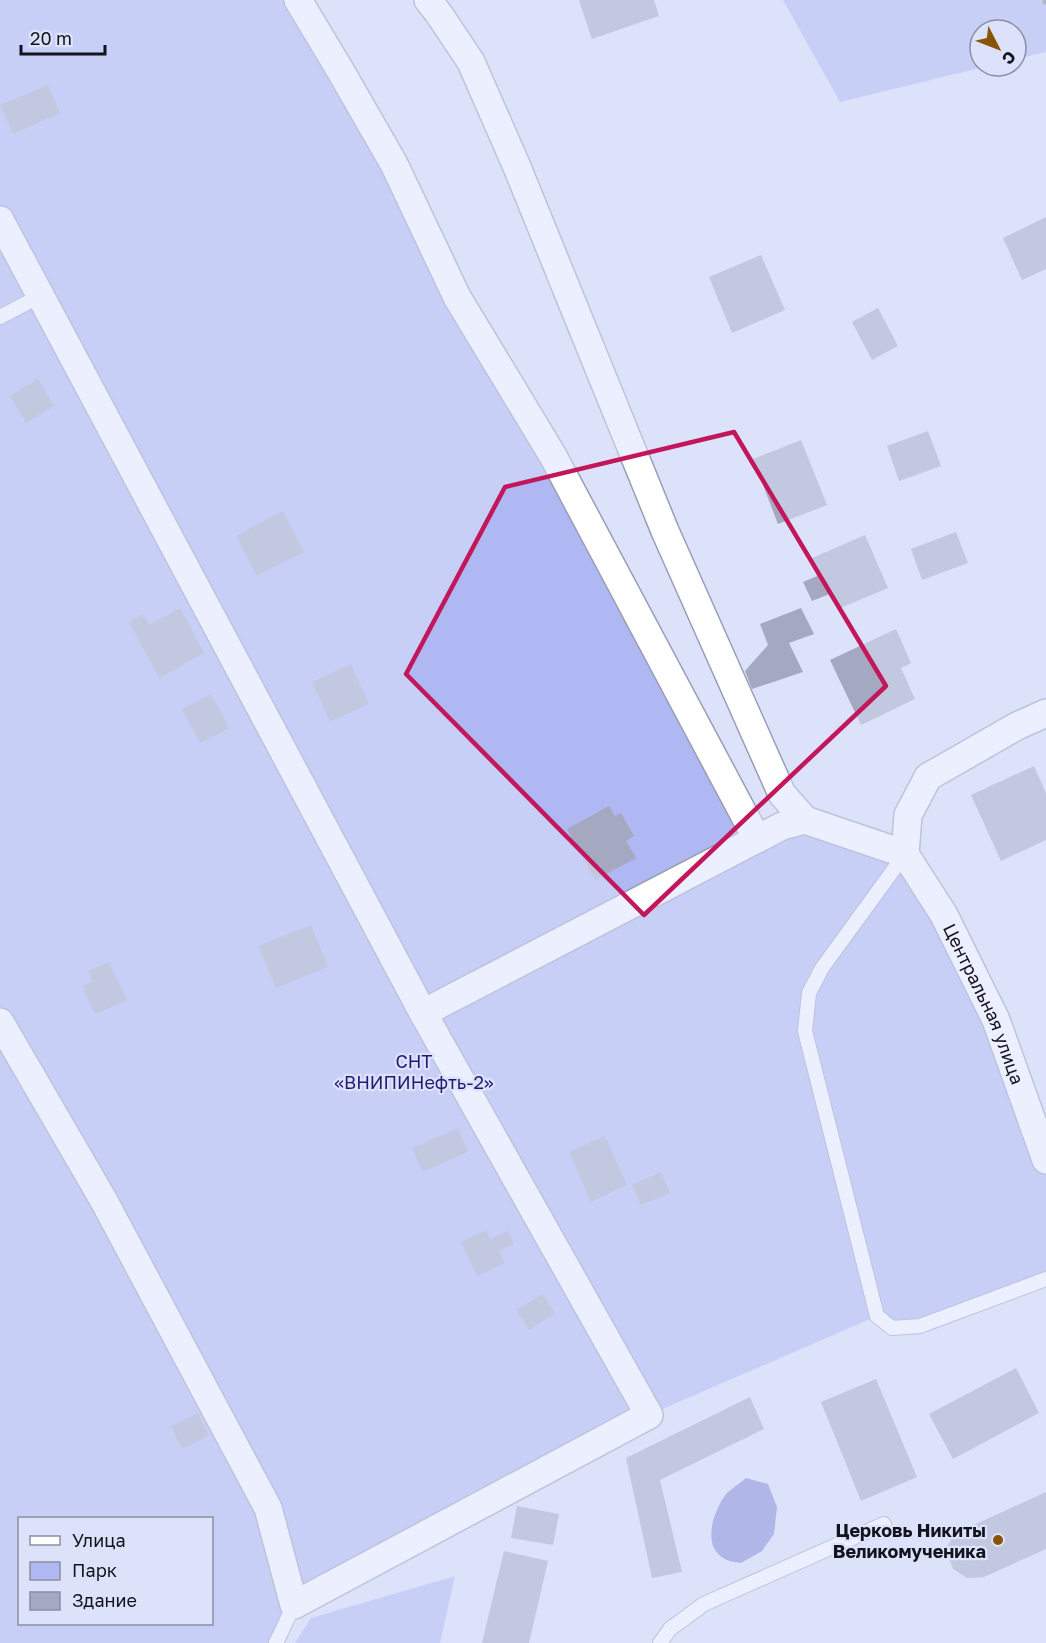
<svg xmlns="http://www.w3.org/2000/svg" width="1046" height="1643" viewBox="0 0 1046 1643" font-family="'Golos Text',sans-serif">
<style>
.green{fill:#afb8f2;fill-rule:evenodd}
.water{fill:#7a84d0}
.building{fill:#a4a8c0}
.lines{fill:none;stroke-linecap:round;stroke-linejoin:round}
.lane-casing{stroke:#999eb5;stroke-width:16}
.street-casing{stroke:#999eb5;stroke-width:30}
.path{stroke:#797c8e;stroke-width:4;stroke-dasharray:4.5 4.5;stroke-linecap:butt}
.lane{stroke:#fff;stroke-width:14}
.street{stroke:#fff;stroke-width:27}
.marked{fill:none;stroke:#c2185b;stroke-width:4.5;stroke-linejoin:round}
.poi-dot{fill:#895303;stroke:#dde2fb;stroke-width:2}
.labels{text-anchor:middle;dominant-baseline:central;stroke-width:4.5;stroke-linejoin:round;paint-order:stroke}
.street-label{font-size:18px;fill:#12131c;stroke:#dde2fb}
.park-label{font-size:18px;fill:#211972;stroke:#dde2fb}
.poi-label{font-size:18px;font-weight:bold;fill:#12131c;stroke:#dde2fb;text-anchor:end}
</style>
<rect width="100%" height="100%" fill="#dde2fb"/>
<!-- green -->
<path class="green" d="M0 0H298L757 839 782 826 905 854 1046 1160V1279L892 1328 877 1316 649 1415 294 1604 276 1643H0ZM20 1518H212V1624H20Z
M783 0H1046V52L1016 59V30H980V66H988L840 102Z
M455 1576 440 1643H295L311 1618Z"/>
<!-- water -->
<path class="water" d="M746 1478 768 1484 777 1507 774 1534 762 1551 741 1563C737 1562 731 1562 727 1560 700 1549 713 1510 727 1493 733 1488 740 1483 746 1478Z"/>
<!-- building -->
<path class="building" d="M579 0H654L659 16 592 39Z
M48 85 60 113 13 134 0 105Z
M1046 217V269L1022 280 1003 238Z
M761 255 785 310 732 333 709 277Z
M878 308 898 346 872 360 852 322Z
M38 379 54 406 26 423 10 396Z
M928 431 941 466 899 481 887 446Z
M801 440 827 505 778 524 753 459Z
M283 511 304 552 257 576 236 536Z
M956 532 968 563 922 580 911 549Z
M865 535 888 588 838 609 832 593 812 601 803 582 817 576 810 559Z
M180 608 204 653 159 678 129 622 143 614 149 625Z
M801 608 814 634 789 643 803 672 752 689 745 671 768 645 760 624Z
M896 629 911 663 901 668 915 699 861 725 830 660Z
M351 664 369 704 330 722 312 682Z
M211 694 229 728 200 743 182 709Z
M1034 766 1046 793V840L1001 861 971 795Z
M609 806 615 816 621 813 634 836 626 841 636 858 595 880 567 829Z
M311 925 328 967 276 988 258 946Z
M109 962 127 1000 95 1014 82 986 93 981 88 971Z
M458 1128 468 1152 423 1172 412 1148Z
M605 1136 627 1185 591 1202 569 1152Z
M661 1172 670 1193 641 1205 632 1185Z
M486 1230 490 1239 508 1231 514 1244 499 1251 505 1263 477 1276 461 1242Z
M543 1294 555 1313 529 1330 516 1310Z
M1016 1368 1039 1413 953 1459 929 1414Z
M876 1379 917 1477 861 1501 821 1402Z
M750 1397 764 1429 660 1480 682 1572 652 1578 626 1458Z
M198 1413 209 1436 182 1449 171 1426Z
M1046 1492V1549L984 1577 967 1578 953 1569 948 1556V1545L954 1534Z
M517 1506 559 1514 553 1545 511 1538Z
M504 1551 548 1561 529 1643H482Z"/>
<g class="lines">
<defs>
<path id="lane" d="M0 317 40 296
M905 854 822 968 809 993 805 1031 877 1316 892 1328 920 1326 1046 1279
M276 1643 294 1605
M660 1643 670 1629 704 1604 884 1524"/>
<g id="street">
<path d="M298 0 340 70 394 164 457 297 553 456 757 839"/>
<path d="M428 0 439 14 471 62 517 167 665 531 782 794 805 820"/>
<path d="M0 220 423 1013 649 1415 294 1605 268 1508 104 1201 0 1022"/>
<path id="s1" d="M905 854 944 915 996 1020 1046 1160"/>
<path d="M905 854 908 815 928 777 1017 726 1046 713"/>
<path d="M423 1013 782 826 805 820 905 854"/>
</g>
</defs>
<!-- lane casing -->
<use href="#lane" class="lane-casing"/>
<!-- street casing -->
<use href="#street" class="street-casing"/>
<!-- path -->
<path class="path" d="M1044 0 1046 4"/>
<!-- lane -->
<use href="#lane" class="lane"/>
<!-- street -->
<use href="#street" class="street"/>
</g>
<!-- marked area -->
<path d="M0 0H1046V1643H0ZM734 432 886 686 644 915 406 674 505 487Z" fill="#dde2fb" fill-opacity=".55" fill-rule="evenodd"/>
<path class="marked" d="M734 432 886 686 644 915 406 674 505 487Z"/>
<!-- markers -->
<circle class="poi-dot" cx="998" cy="1540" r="6"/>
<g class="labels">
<!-- street labels -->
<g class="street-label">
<text stroke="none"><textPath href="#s1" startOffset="170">Центральная улица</textPath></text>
</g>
<!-- park labels -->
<g class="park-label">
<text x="414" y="1061">СНТ<tspan x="414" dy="21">«ВНИПИНефть-2»</tspan></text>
</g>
<!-- poi labels -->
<g class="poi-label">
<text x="986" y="1530">Церковь Никиты<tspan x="986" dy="21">Великомученика</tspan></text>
</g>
</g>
<!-- legend -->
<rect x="18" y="1517" width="195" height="108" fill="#dde2fb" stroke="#8c8fa2" stroke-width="1.5"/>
<rect x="30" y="1536" width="30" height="9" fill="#ffffff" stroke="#8c8fa2" stroke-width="1.5"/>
<text x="72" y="1547" font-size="18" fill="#12131c">Улица</text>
<rect x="30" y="1562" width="30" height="18" fill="#afb8f2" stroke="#8c8fa2" stroke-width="1.5"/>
<text x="72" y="1577" font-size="18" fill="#12131c">Парк</text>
<rect x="30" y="1592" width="30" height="18" fill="#a4a8c0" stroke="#8c8fa2" stroke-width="1.5"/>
<text x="72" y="1607" font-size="18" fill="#12131c">Здание</text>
<!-- north arrow -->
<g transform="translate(998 48) rotate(132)"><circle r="28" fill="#dde2fb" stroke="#8c8fa2" stroke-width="1.5"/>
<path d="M0-4.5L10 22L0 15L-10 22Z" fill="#895303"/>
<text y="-9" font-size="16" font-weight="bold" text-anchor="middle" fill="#12131c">С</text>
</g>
<!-- scale -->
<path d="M21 45v9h84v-9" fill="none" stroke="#12131c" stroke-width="3"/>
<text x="30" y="45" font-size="18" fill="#12131c" stroke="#dde2fb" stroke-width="4.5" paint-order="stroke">20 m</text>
</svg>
